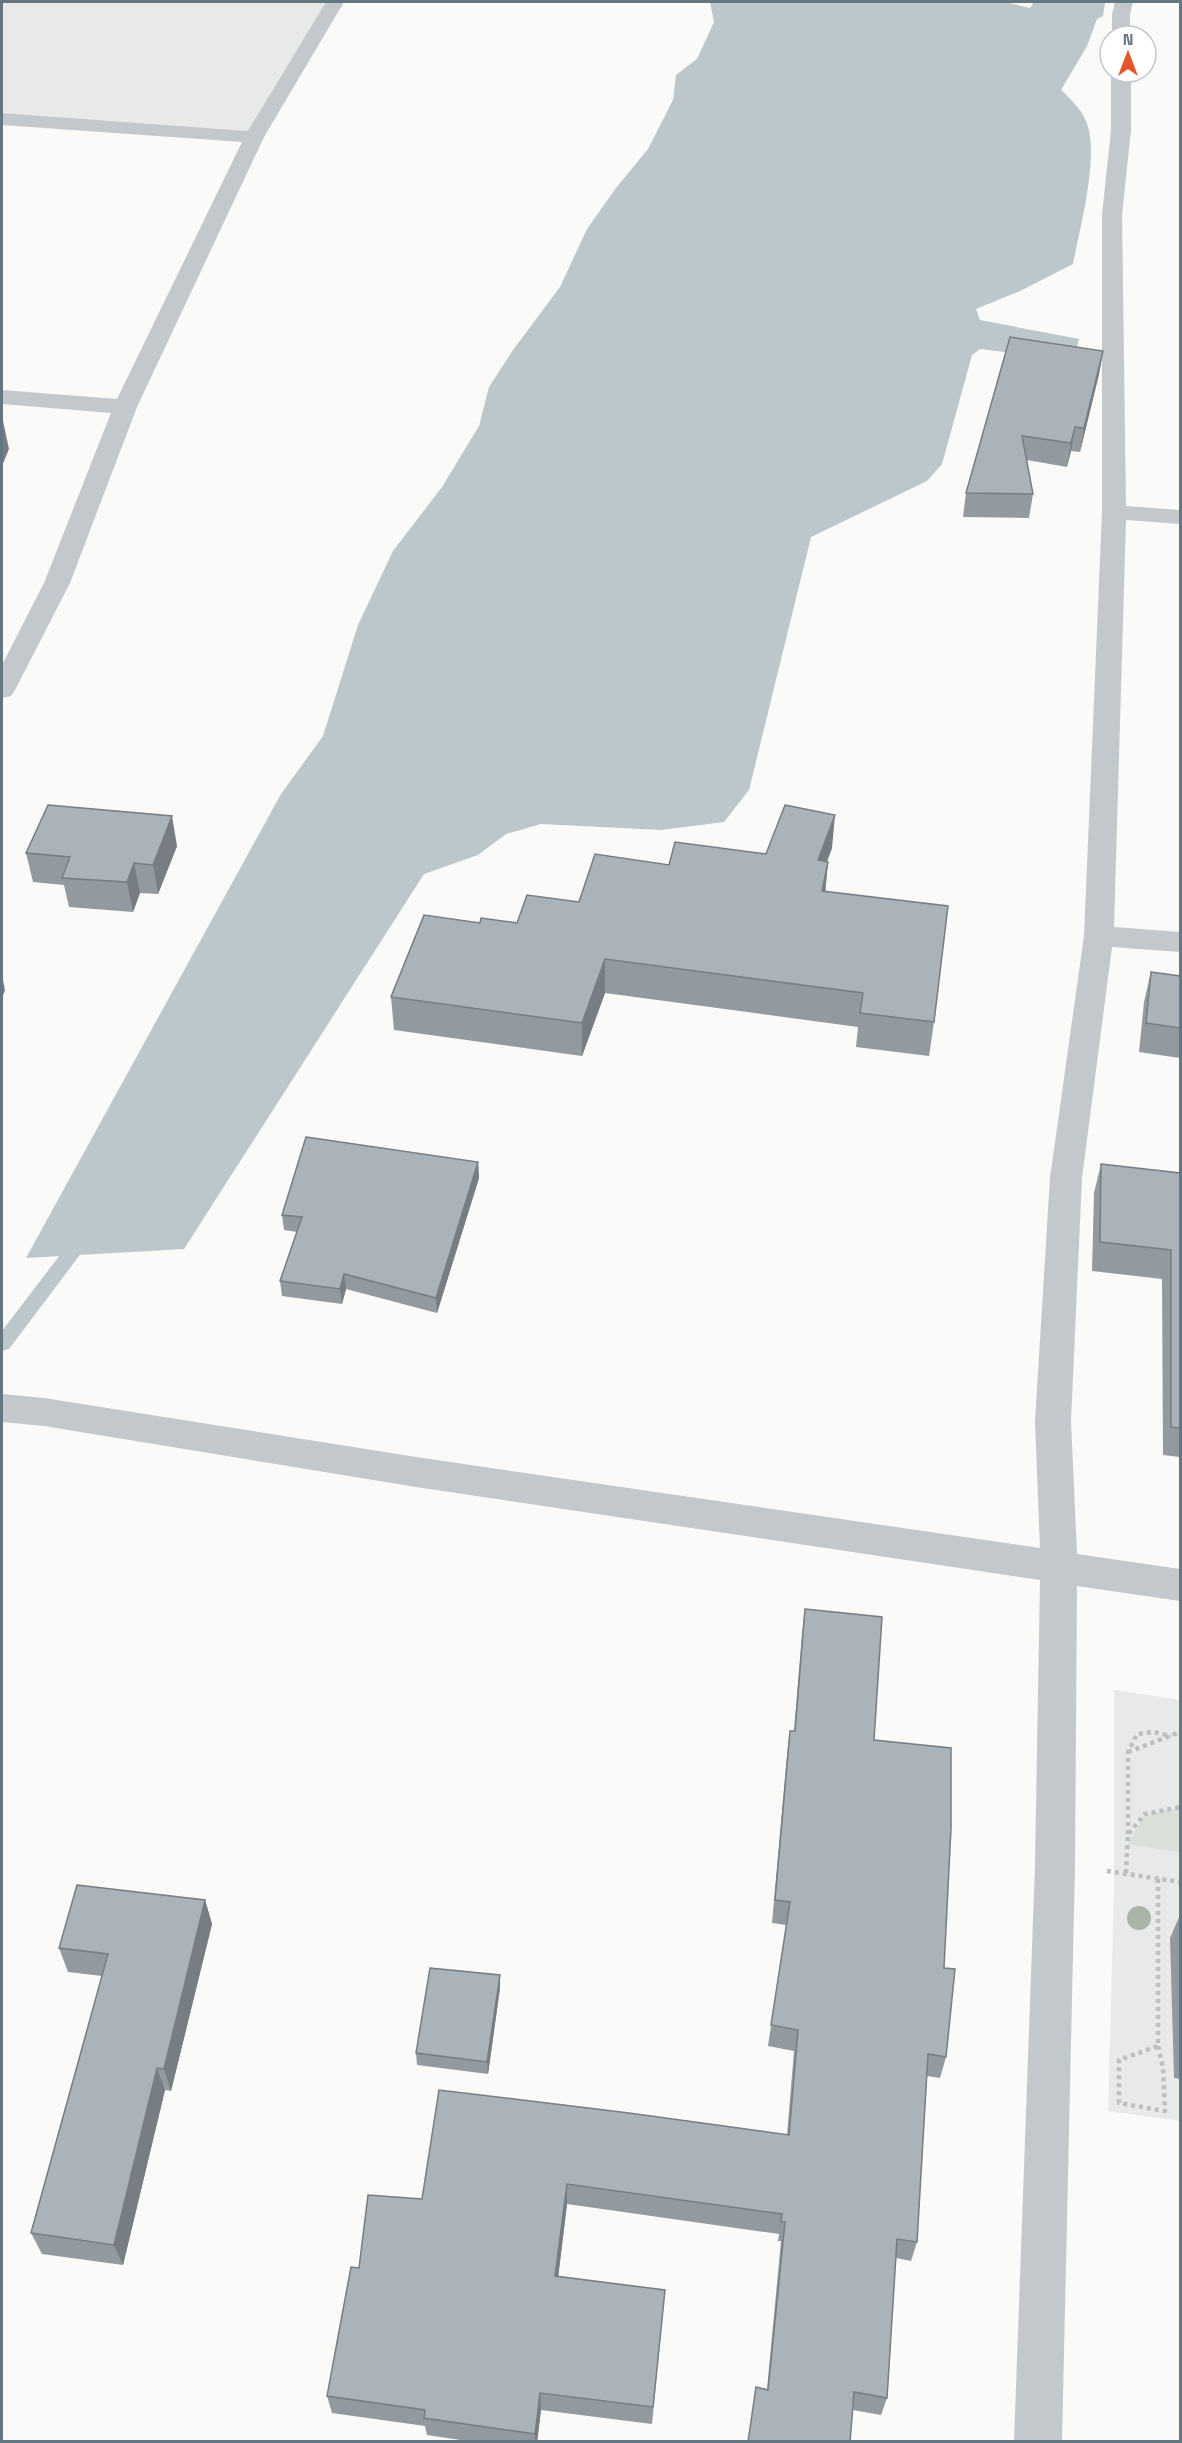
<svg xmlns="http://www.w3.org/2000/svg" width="1182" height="2443" viewBox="0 0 1182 2443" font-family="'Space Grotesk',sans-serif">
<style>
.built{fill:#e8e9e9}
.green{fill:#dadfd7}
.water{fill:#bbc7cb}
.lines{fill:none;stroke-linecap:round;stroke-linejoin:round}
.stream{fill:#bbc7cb;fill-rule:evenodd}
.path{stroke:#bbbfc2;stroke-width:4.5;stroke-dasharray:4 4;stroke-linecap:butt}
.street{fill:#c3c8cc;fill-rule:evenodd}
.tree{fill:#aab4a7}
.wall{fill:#929a9f}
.shaded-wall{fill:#777d82}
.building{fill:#aab3b9;stroke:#777d82;stroke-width:1.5}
</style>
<rect width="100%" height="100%" fill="#fafaf8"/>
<!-- built -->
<path class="built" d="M2 2H326L251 131 2 113Z
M1114 1690 1180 1700V2121L1108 2111 1114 1895Z"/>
<!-- green -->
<path class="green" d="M1180 1808V1852L1128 1844 1145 1814Z"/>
<!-- water -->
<path class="water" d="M710 2H1005L1030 8 1034 2 1105 3 1103 16 1097 19 1087 46 1061 90C1072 100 1084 112 1088 127 1098 160 1080 228 1073 264L1020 291 976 309 980 320 1079 339 1076 352 1051 358 980 349 972 355 942 464 927 481 811 537 749 790 724 822 661 830 541 824 506 834 478 855 424 874 184 1249 26 1258 281 794 323 736 358 625 393 551 442 487 479 426 489 387 513 350 560 287 587 229 616 188 648 149 673 100 676 75 697 59 714 22Z"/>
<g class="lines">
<!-- stream -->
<path class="stream" d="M85 1228 91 1230 94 1235 91 1240 9 1349 2 1351V1331L79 1230Z"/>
<!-- path -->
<path class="path" d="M1128 1752 1180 1732
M1128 1834V1752L1137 1734 1153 1732 1171 1736
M1107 1871 1180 1882
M1126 1873 1128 1834 1145 1814 1180 1807
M1158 1879V2046
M1158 2046 1163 2067 1165 2111 1119 2103V2060Z"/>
<!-- street -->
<path class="street" d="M326 2H344L264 137 137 407 70 583 15 690 11 696 2 698V665L44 583 111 413 2 404V390L117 399 242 142 2 125V113L248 131Z
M1115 2H1133L1130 14V36H1112V14Z
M1111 72H1131V130L1122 215 1126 506 1180 510V524L1126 520 1114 927 1180 932V952L1112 947 1082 1178 1071 1421 1077 1554 1180 1569V1601L1077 1586 1075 1865 1062 2442H1014L1035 1865 1040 1580 416 1487 44 1426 2 1422V1394L44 1398 416 1457 1040 1548 1035 1421 1050 1178 1084 936 1102 512V215L1111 130Z"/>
</g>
<!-- trees -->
<circle class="tree" cx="1139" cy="1918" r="12"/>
<!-- wall -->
<path class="wall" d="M1103 351 1099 374 1080 452 1071 451 1067 467 1027 460 1033 494 1029 518 963 517 966 493Z
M177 846 158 894 140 893 133 912 69 907 64 885 33 882 26 853Z
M832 848 827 861 828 862 825 892 934 1022 929 1056 856 1047 858 1027 605 993 582 1056 394 1030 391 997 480 923H517L579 902 669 865 766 854Z
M1151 972 1180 976V1058L1139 1052 1144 1002Z
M478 1162 479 1178 437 1313 346 1289 342 1304 282 1296 280 1281 297 1232 284 1230 282 1215Z
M1101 1164 1180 1173V1457L1163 1455 1162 1279 1092 1271 1094 1193Z
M805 1609 874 1740 944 1968 946 2057 940 2078 927 2076 917 2242 911 2261 896 2258 887 2398 881 2415 853 2410 850 2442H748L756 2387 767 2389 781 2241H778L779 2234 567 2204 558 2277 665 2290 652 2424 541 2410 537 2442H474L427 2435 425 2426 332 2413 327 2396 359 2268 422 2199 787 2135 794 2051 768 2046 786 1925 772 1923 787 1755 790 1731H794L802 1634Z
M205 1900 212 1924 171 2091 165 2090 123 2265 42 2254 31 2233 102 1976 68 1972 59 1948Z
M1180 1915V2079L1174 2078 1170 1938Z
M500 1988 488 2074 417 2065 416 2053Z"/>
<!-- shaded-wall -->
<path class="shaded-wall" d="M1103 351 1099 374 1080 452 1084 428Z
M3 421 9 449 2 466V423Z
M1075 427 1071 451 1067 467 1071 443Z
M835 815 832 848 815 894 818 860Z
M172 816 177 846 158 894 153 865Z
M828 862 825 895 822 891Z
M134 863 140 893 133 912 127 882Z
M605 959V993L582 1056V1023Z
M2 975 5 990 2 998Z
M478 1162 479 1178 437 1313 436 1298Z
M344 1274 346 1289 342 1304 340 1289Z
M205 1900 212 1924 171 2091 164 2069Z
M500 1975V1988L488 2074 487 2062Z
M157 2068 165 2090 123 2265 114 2245Z
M567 2184V2204L556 2295 555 2276Z
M540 2393 541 2410 537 2442H535V2434Z"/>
<!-- building -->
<path class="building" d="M1010 337 1103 351 1084 428 1075 427 1071 443 1022 436 1033 494 966 493Z
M48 805 172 816 153 865 134 863 127 882 62 878 70 857 26 853Z
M785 805 835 815 818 860 828 862 822 891 948 906 934 1022 860 1013 863 993 605 959 582 1023 391 997 424 915 480 923 481 918 517 923 527 895 579 902 595 854 669 865 675 842 766 854Z
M1151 972 1180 976V1028L1146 1023Z
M306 1137 478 1162 436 1298 344 1274 340 1289 280 1281 302 1217 282 1215Z
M1101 1164 1180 1173V1428L1171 1427V1250L1100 1242Z
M805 1609 882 1617 874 1740 951 1748V1828L944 1968 955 1969 946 2057 928 2054 917 2242 897 2239 887 2398 854 2392 850 2442H748L756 2387 768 2390 785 2222H781L782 2214 567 2184 555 2276 665 2290 653 2407 540 2393 535 2434 424 2418 425 2410 327 2396 351 2267 359 2268 368 2195 422 2199 439 2090 629 2113 789 2135 798 2030 771 2025 790 1902 775 1900 790 1731H795Z
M77 1885 205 1900 164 2069 157 2068 114 2245 31 2233 108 1954 59 1948Z
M430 1968 500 1975 487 2062 416 2053Z"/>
<!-- border -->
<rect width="1182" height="2443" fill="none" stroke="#657683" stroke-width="6"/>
<!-- north arrow -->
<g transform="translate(1128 54)"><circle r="28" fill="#ffffff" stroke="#c1c8cd" stroke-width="1.5"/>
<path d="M0-4.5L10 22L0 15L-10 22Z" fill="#e4572e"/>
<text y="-9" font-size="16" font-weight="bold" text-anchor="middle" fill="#657683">N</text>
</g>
</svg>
